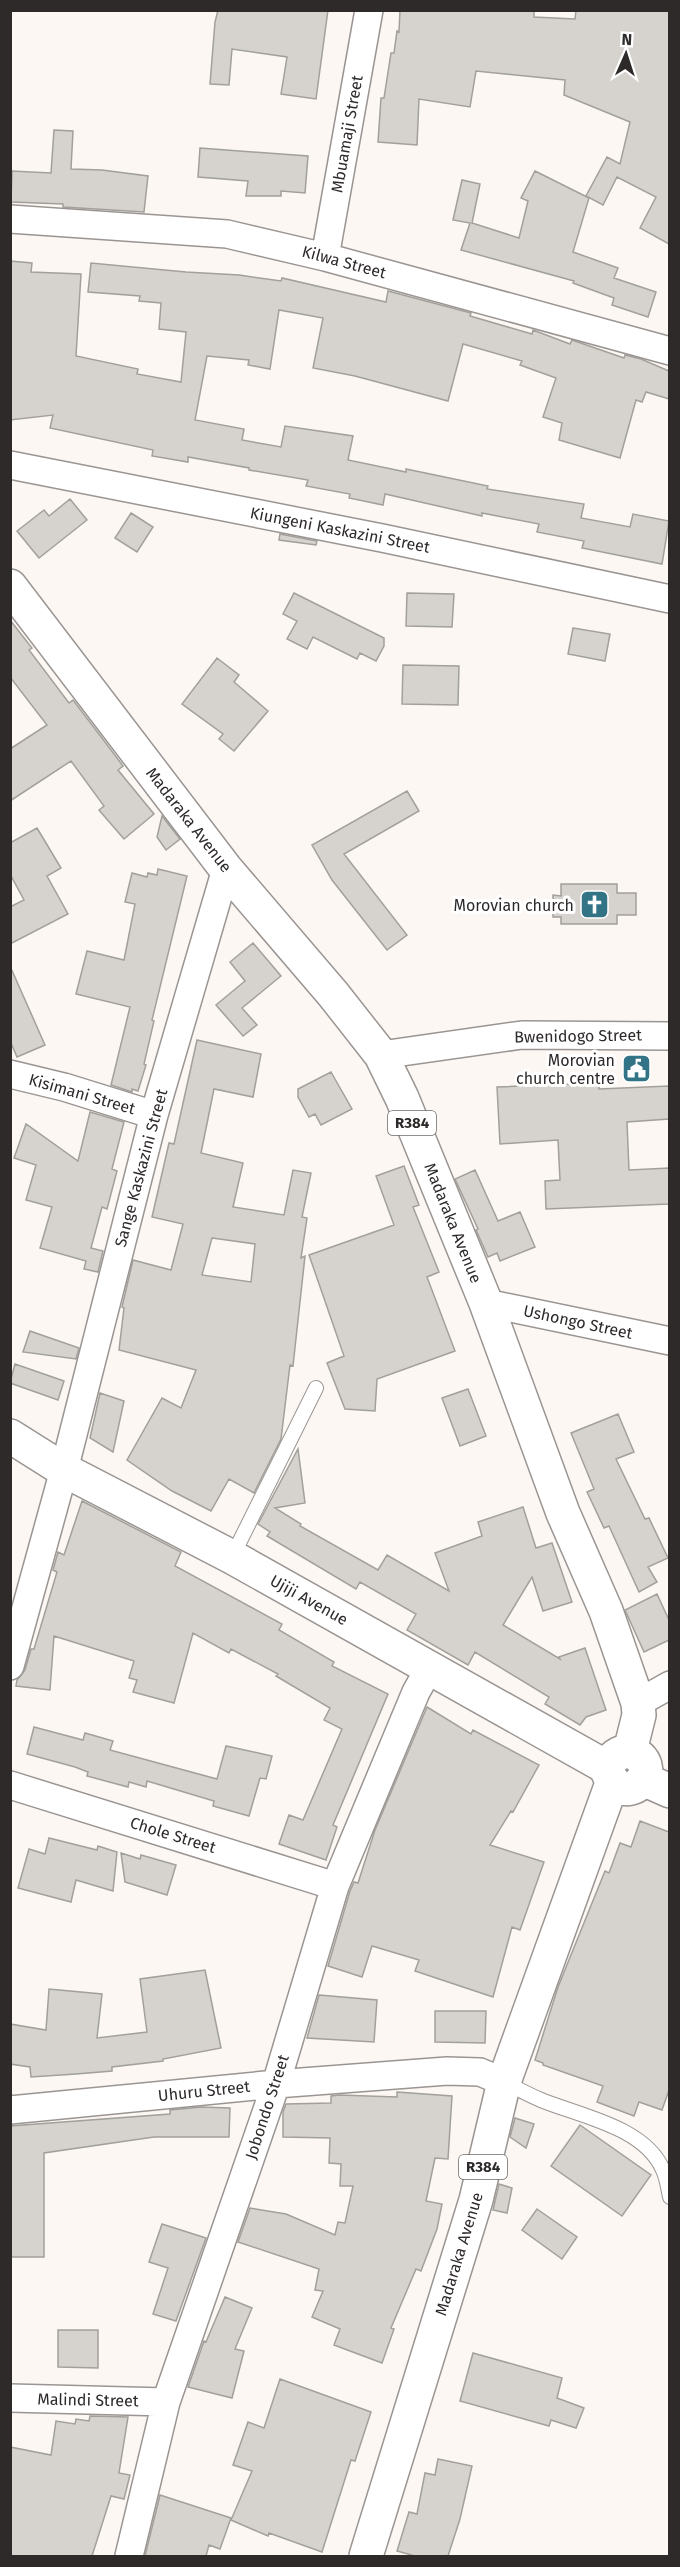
<svg xmlns="http://www.w3.org/2000/svg" width="680" height="2567" viewBox="0 0 680 2567" font-family="'Fira Sans',sans-serif">
<style>
.building{fill:#d6d3ce;stroke:#a2a09b;stroke-width:1.5;fill-rule:evenodd}
.lines{fill:none;stroke-linecap:round;stroke-linejoin:round}
.lane-casing{stroke:#9a9592;stroke-width:16}
.street-casing{stroke:#9a9592;stroke-width:30}
.secondary-casing{stroke:#9a9592;stroke-width:36}
.primary-casing{stroke:#9a9592;stroke-width:36}
.lane{stroke:#fff;stroke-width:14}
.street{stroke:#fff;stroke-width:27}
.secondary{stroke:#fff;stroke-width:33}
.primary{stroke:#fff;stroke-width:33}
.labels{text-anchor:middle;dominant-baseline:central;stroke-width:6;stroke-linejoin:round;paint-order:stroke}
.shield{fill:#fff;stroke:#6c6a69;stroke-width:1.5}
.shield-label{font-size:15px;font-weight:bold;fill:#2d2a29}
.street-label{font-size:16px;fill:#2d2a29;stroke:#fff}
.poi-label{font-size:16px;fill:#2d2a29;stroke:#fff;text-anchor:end}
</style>
<rect width="100%" height="100%" fill="#fdf7f4"/>
<!-- building -->
<path class="building" d="M218 10H328L316 99 281 94 287 57 232 49 229 85 210 84 215 22Z
M400 10H534V17L575 19 576 10H669V244L640 228 656 197 617 177 603 205 586 196 607 157 620 164 630 122 564 95 565 80 476 71 470 107 419 99 417 145 378 142 381 98H384L391 53H394L397 31 399 32Z
M54 130 73 131 71 169 102 170 148 176 144 212 63 207V204L11 202 12 171 51 173Z
M200 148 308 156 305 193 281 191V196H246L248 181 198 177Z
M535 171 589 198 573 252 618 268 614 278 656 292 648 317 612 305 614 298 573 283 574 281 461 250 470 223 453 220 462 180 480 184 472 223 519 238 528 201 521 198Z
M10 261 32 263 31 272 81 274 76 356 138 369 137 374 181 382 186 332 159 329 161 303 139 301 140 296 88 292 91 263 186 272 239 275 281 281 282 278 386 302 388 291 471 313 470 316 532 334 533 330 570 344 572 340 624 358 625 355 641 359 669 371V399L646 392 642 402 636 400 620 458 559 440 562 423 543 417 556 378 520 365 522 361 463 344 448 401 355 376 313 368 323 318 279 310 270 369 248 365 249 360 207 356 195 420 244 429 242 440 281 447 285 426 353 436 348 460 406 472V469L488 486 487 489 584 504 581 518 630 527 633 514 669 521 662 564 582 548 584 541 537 532 539 524 482 513V516L385 494 383 505 349 498 350 494 306 486 308 480 249 470V468L188 457V462L152 456 153 450 50 428 53 415 10 420Z
M70 499 87 520 39 558 17 531 44 510 49 516Z
M131 513 153 527 137 552 115 538Z
M280 534 317 541 316 545 279 540Z
M294 593 384 638V646L376 661 360 653 357 659 313 637 307 649 287 639 297 621 283 614Z
M407 593 454 594 452 627 406 626Z
M10 620 32 648 29 650 69 703 73 700 105 742 123 766 118 770 154 814 124 839 99 810 104 806 71 761 10 801V749L47 725 10 677Z
M573 628 610 634 605 661 568 654Z
M217 658 239 675 234 682 268 711 234 751 219 739 223 734 182 704Z
M403 665 459 666 458 705 402 704Z
M407 791 419 811 344 854 407 935 387 950 332 880 312 845Z
M162 816 180 839 166 850 157 837Z
M37 828 61 868 47 876 68 914 10 944V907L24 900 10 874V843Z
M158 869 187 876 152 1020 154 1021 144 1064 146 1065 138 1091 132 1089V1092L111 1085 130 1007 76 994 87 951 124 960 135 904 125 902 132 873 147 877 148 873 157 875Z
M561 884H617V893H636V915H617V924H561V917H553V895L561 896Z
M253 943 281 976 242 1008 257 1025 243 1036 216 1005 245 981 230 962Z
M10 966 45 1045 17 1057 10 1041Z
M197 1040 261 1054 253 1097 214 1089 201 1153 243 1163 233 1207 284 1215 293 1170 311 1173 302 1217 307 1218 301 1258 305 1256 293 1366 290 1365 281 1439 254 1493 229 1479 211 1511 172 1491 127 1460 162 1398 181 1408 196 1370 119 1350 124 1308 122 1307 133 1260 171 1270 183 1224 152 1217 169 1143 174 1144ZM212 1238 255 1244 251 1282 202 1275Z
M331 1072 352 1109 321 1125 315 1114 309 1117 298 1097V1089Z
M599 1083V1089L669 1086V1119L627 1122 629 1170 669 1168V1204L546 1209 545 1181 560 1180 558 1140 500 1144 497 1087Z
M90 1112 124 1122 112 1169 117 1171 107 1209 102 1207 91 1248 103 1251 98 1272 84 1269 86 1261 40 1248 52 1207 26 1200 36 1165 14 1158 26 1124 78 1161Z
M404 1166 419 1205 413 1207 439 1272 427 1277 455 1351 377 1379 375 1411 345 1409 327 1363 344 1356 309 1255 394 1225 376 1176Z
M475 1170 498 1221 520 1212 535 1247 500 1261 497 1253 488 1257 476 1230 478 1229 455 1179Z
M30 1331 79 1348 76 1359 23 1352Z
M15 1364 64 1381 58 1400 10 1383Z
M468 1389 486 1436 460 1446 442 1398Z
M100 1393 124 1401 113 1452 90 1438Z
M618 1414 634 1452 616 1459 645 1519 649 1518 668 1558 648 1567 657 1582 639 1592 609 1526 604 1528 587 1492 594 1489 571 1433Z
M298 1449 305 1503 275 1508 301 1524 300 1526 378 1570 387 1555 449 1591 435 1553 482 1536 478 1522 523 1507 536 1548 552 1543 572 1602 543 1611 532 1577 503 1625 560 1659 559 1657 585 1648 606 1710 586 1717 580 1725 545 1704 549 1697 475 1652 468 1665 407 1630 416 1614 360 1582 356 1589 267 1536 270 1532 258 1524Z
M82 1501 181 1552 175 1566 282 1624 279 1630 334 1662 332 1666 388 1694 333 1825 337 1827 326 1860 279 1844 289 1815 303 1820 342 1729 324 1720 330 1708 276 1676 278 1674 231 1649 229 1653 193 1633 174 1703 133 1692 137 1680 129 1678 134 1661 54 1636 50 1690 16 1686 17 1680 25 1670 31 1649H34L57 1572 53 1570 58 1552 64 1555Z
M657 1594 669 1620V1640L644 1652 625 1610Z
M427 1707 471 1734 473 1730 539 1765 513 1812 511 1811 490 1845 544 1862 520 1930 512 1927 493 1997 415 1971 419 1960 372 1946 362 1977 328 1966 350 1891 354 1882 358 1883 375 1830Z
M34 1727 83 1740 85 1733 113 1741 110 1750 217 1779 226 1746 272 1756 266 1779 260 1778 249 1816 213 1806 214 1801 147 1781 146 1787 129 1782 128 1787 87 1776 88 1772 75 1767 27 1754Z
M640 1821 669 1832V2090L662 2110 639 2102 634 2116 597 2102 603 2086 543 2065V2063L535 2060 558 1987 605 1871 609 1873 620 1843 631 1847Z
M49 1838 97 1850 98 1846 117 1852 113 1891 76 1880 71 1902 18 1888 29 1849 45 1854Z
M121 1853 140 1859 141 1855 176 1865 167 1895 125 1882Z
M205 1970 221 2048 163 2059V2061L112 2067V2071L76 2074 31 2077 30 2067 10 2064V2024L46 2030 49 1989 102 1994 97 2038 147 2032 140 1979Z
M319 1995 377 2000 374 2042 307 2038Z
M435 2011H486L485 2043 435 2042Z
M397 2092 452 2096 448 2159 435 2158 426 2201 442 2204 437 2229 421 2271 416 2269 391 2328 394 2329 382 2363 334 2345 340 2329 312 2317 323 2291 315 2290 319 2269 238 2242 250 2208 286 2214 335 2235 338 2222 345 2223 353 2186H340L341 2164 329 2163 330 2138 283 2137V2112L286 2104 331 2103V2096L339 2095 397 2097Z
M201 2107 230 2108 229 2137H154L44 2153V2257H10V2126L170 2114V2110Z
M515 2118 534 2124 526 2148 510 2137Z
M580 2125 651 2175 622 2216 551 2166Z
M499 2184 512 2188 507 2213 493 2210Z
M537 2209 577 2237 562 2259 522 2230Z
M162 2224 206 2238 176 2321 153 2314 168 2268 149 2262Z
M225 2297 252 2308 235 2349 244 2351 232 2398 188 2387 204 2341 206 2342Z
M58 2330H98V2368L58 2367Z
M473 2353 562 2378 557 2398 584 2408 576 2428 551 2420 549 2426 460 2401Z
M280 2379 371 2412 355 2461 351 2460 322 2552 269 2533 268 2536 231 2520 252 2471 233 2465 248 2422 264 2428Z
M90 2416 128 2417 119 2473 130 2475 124 2499 111 2496 92 2556H10V2447L51 2455 56 2421 75 2424 76 2419 89 2421Z
M438 2459 472 2466 460 2519 448 2556H415L397 2551 409 2512 417 2514 425 2473 435 2475Z
M160 2495 231 2518 220 2549 209 2545 206 2556H145Z"/>
<g class="lines">
<defs>
<path id="lane" d="M232 1557 316 1388
M504 2082C516 2088 529 2095 541 2100 580 2116 645 2127 663 2170 667 2178 668 2188 670 2197"/>
<path id="street" d="M10 219 227 234 325 257 670 351
M325 257 369 10
M10 465 382 538 670 599
M381 1055 522 1035 670 1036
M10 1074 64 1087 154 1115
M486 1303 670 1341
M10 1666 64 1470 154 1115 226 869
M638 1703 670 1685
M10 1785 335 1886
M10 2110 276 2084 447 2071 480 2072 504 2082
M10 2398 166 2402
M129 2556 166 2402 276 2084 335 1886 416 1692 430 1667"/>
<path id="secondary" d="M10 1436 64 1470 232 1557 606 1767
M643 1779 670 1791"/>
<path id="primary" d="M10 586 226 869 333 994 381 1055 402 1098 486 1303 563 1513 606 1611 638 1703 639 1715 630 1751
M630 1751C671 1769 620 1816 606 1767 613 1757 617 1752 630 1751Z
M366 2556 476 2200 504 2082 612 1783"/>
</defs>
<!-- lane casing -->
<use href="#lane" class="lane-casing"/>
<!-- street casing -->
<use href="#street" class="street-casing"/>
<!-- secondary casing -->
<use href="#secondary" class="secondary-casing"/>
<!-- primary casing -->
<use href="#primary" class="primary-casing"/>
<!-- lane -->
<use href="#lane" class="lane"/>
<!-- street -->
<use href="#street" class="street"/>
<!-- secondary -->
<use href="#secondary" class="secondary"/>
<!-- primary -->
<use href="#primary" class="primary"/>
</g>
<!-- icons -->
<defs>
<symbol id="church-square" viewBox="-11 -11 22 22"><rect x="-9" y="-9" width="18" height="18" rx="4" fill="#327386" stroke="#fff"/><path d="M-1.2-6h2.4v3.5h3.3v2.4h-3.3V6h-2.4V-.1h-3.3v-2.4h3.3Z" fill="#fff"/></symbol>
<symbol id="civic-square" viewBox="-11 -11 22 22"><rect x="-9" y="-9" width="18" height="18" rx="4" fill="#327386" stroke="#fff"/><path d="M-.6-6.5H3V-4.5H.6V-3L4-1V1h2V6H-6V1h2V-1L-.6-3ZM-1.2 2.5V6h2.4V2.5Z" fill="#fff"/></symbol>
</defs>
<g fill-rule="evenodd">
<use href="#church-square" x="578" y="888" width="33" height="33"/>
<use href="#civic-square" x="620" y="1052" width="33" height="33"/>
</g>
<g class="labels">
<!-- shield labels -->
<g class="shield">
<rect x="388" y="1111" width="48" height="24" rx="4.5"/>
<rect x="459" y="2155" width="48" height="24" rx="4.5"/>
</g>
<g class="shield-label">
<text x="412" y="1123">R384</text>
<text x="483" y="2167">R384</text>
</g>
<!-- street labels -->
<g class="street-label">
<text transform="translate(347 134) rotate(-80)">Mbuamaji Street</text>
<text transform="translate(344 262) rotate(15)">Kilwa Street</text>
<text transform="translate(340 530) rotate(11)">Kiungeni Kaskazini Street</text>
<text transform="translate(189 820) rotate(52)">Madaraka Avenue</text>
<text transform="translate(578 1036) rotate(-1)">Bwenidogo Street</text>
<text transform="translate(82 1094) rotate(16)">Kisimani Street</text>
<text transform="translate(141 1168) rotate(-75)">Sange Kaskazini Street</text>
<text transform="translate(453 1223) rotate(68)">Madaraka Avenue</text>
<text transform="translate(578 1322) rotate(12)">Ushongo Street</text>
<text transform="translate(309 1600) rotate(29)">Ujiji Avenue</text>
<text transform="translate(173 1835) rotate(17)">Chole Street</text>
<text transform="translate(204 2091) rotate(-6)">Uhuru Street</text>
<text transform="translate(267 2107) rotate(-72)">Jobondo Street</text>
<text transform="translate(459 2254) rotate(-73)">Madaraka Avenue</text>
<text transform="translate(88 2400) rotate(1)">Malindi Street</text>
</g>
<!-- poi labels -->
<g class="poi-label">
<text x="574" y="905">Morovian church</text>
<text x="615" y="1060">Morovian<tspan x="615" dy="18">church centre</tspan></text>
</g>
</g>
<!-- border -->
<rect width="680" height="2567" fill="none" stroke="#2d2a29" stroke-width="24"/>
<!-- north arrow -->
<g transform="translate(626 54) rotate(3)" stroke="#ffffff" stroke-width="4.5" paint-order="stroke">
<path d="M0-4.5L10 22L0 15L-10 22Z" fill="#2d2a29"/>
<text y="-9" font-size="16" font-weight="bold" text-anchor="middle" fill="#2d2a29">N</text>
</g>
</svg>
